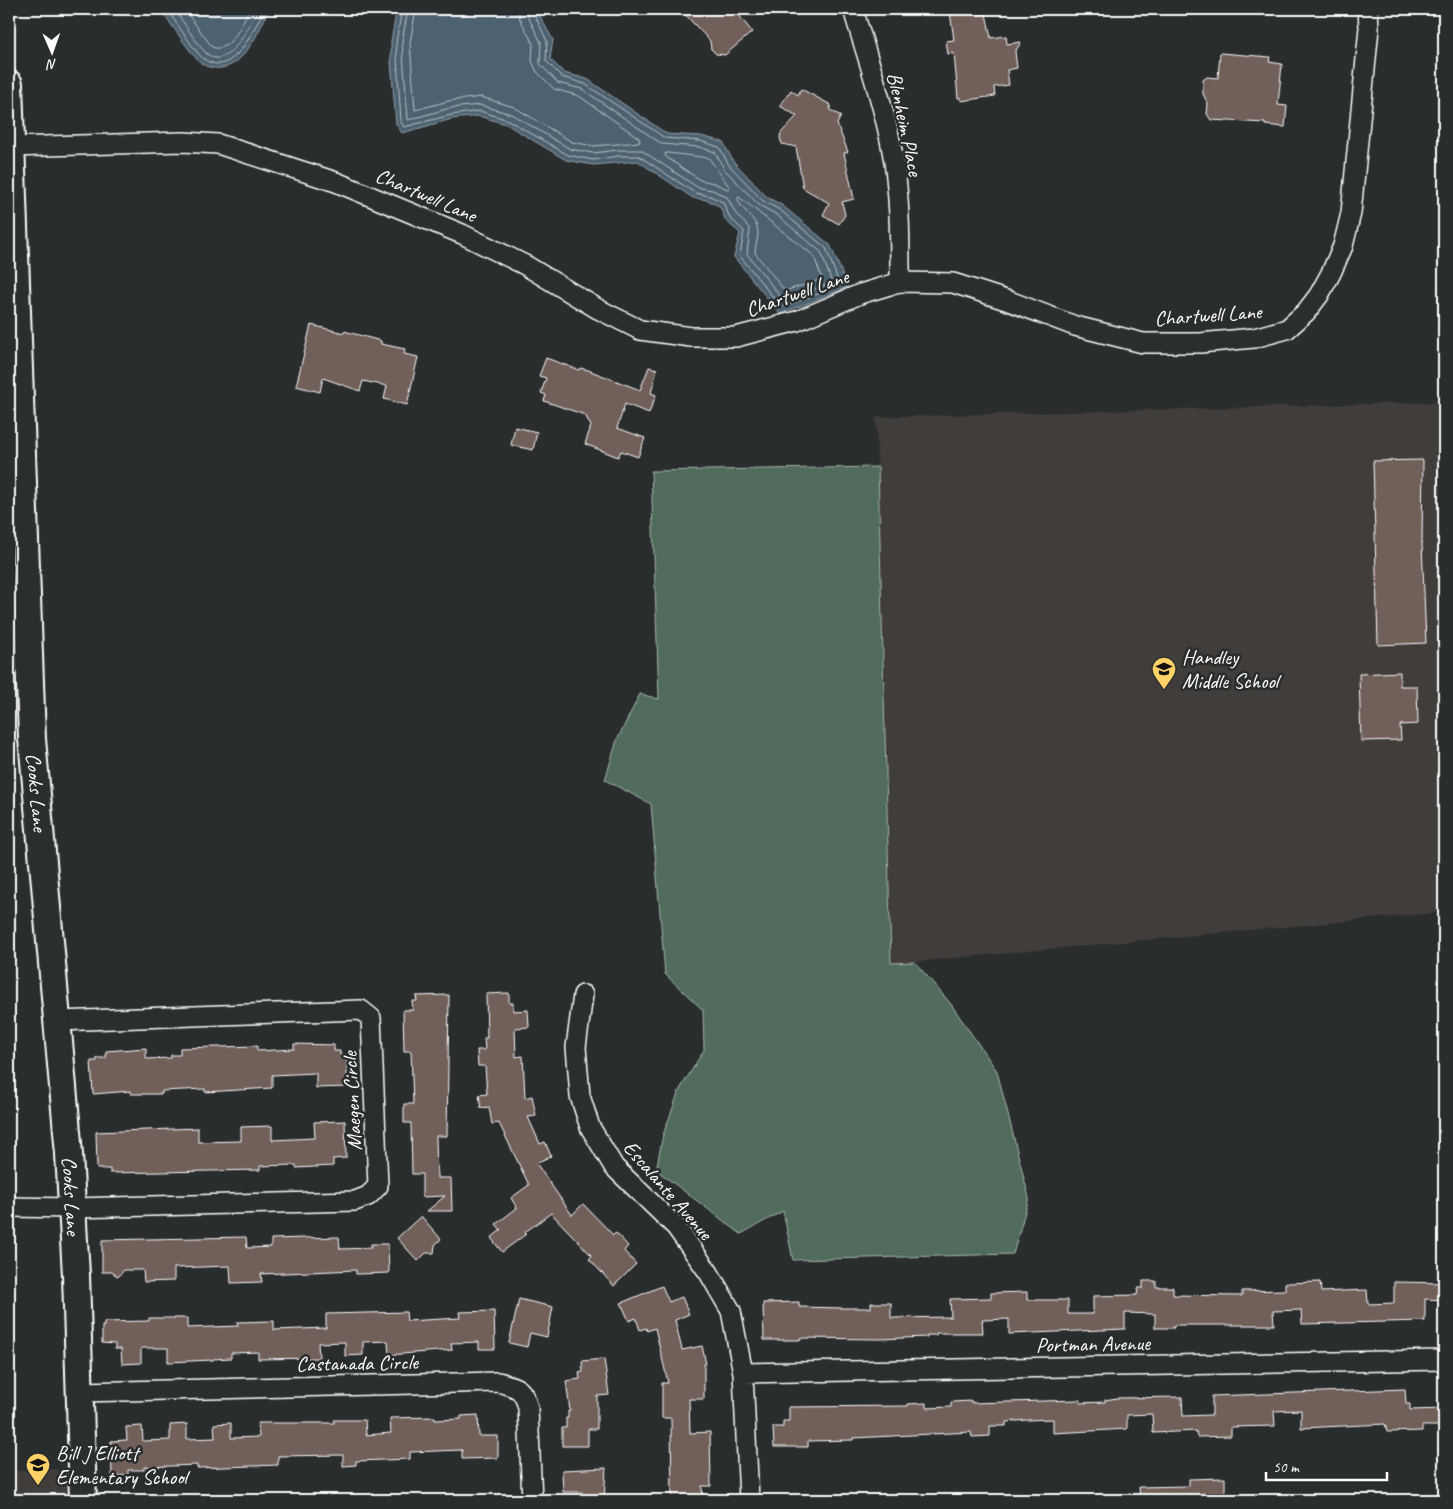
<svg xmlns="http://www.w3.org/2000/svg" width="1453" height="1509" viewBox="0 0 1453 1509" font-family="Caveat,sans-serif">
<style>
.built{fill:#3f3c3b}
.green{fill:#516c5c;stroke:#a8b6ae}
.water{fill:#4e6271;stroke:#95a1aa}
.lines{fill:none;stroke-linecap:round;stroke-linejoin:round}
.shore{stroke:#b8c0c6;stroke-width:1}
.building{fill:#715f5a;stroke:#fff}
.minor-casing{stroke:#fff;stroke-width:22}
.secondary-casing{stroke:#fff;stroke-width:30}
.minor{stroke:#2a2d2e;stroke-width:19}
.secondary{stroke:#2a2d2e;stroke-width:26}
.labels{text-anchor:middle;dominant-baseline:central;stroke-width:5;stroke-linejoin:round;paint-order:stroke}
.street-label{font-size:21px;fill:#fff;stroke:#2a2d2e}
.poi-label{font-size:21px;fill:#fff;stroke:#2a2d2e;text-anchor:start}
</style>
<rect width="100%" height="100%" fill="#2a2d2e"/>
<filter id="ink" filterUnits="userSpaceOnUse"><feTurbulence type="fractalNoise" baseFrequency=".02" numOctaves="2"/><feDisplacementMap in="SourceGraphic" scale="10" xChannelSelector="R" yChannelSelector="G"/><feConvolveMatrix kernelMatrix="1 2 1 2 8 2 1 2 1" color-interpolation-filters="sRGB"/></filter>
<g filter="url(#ink)">
<!-- built -->
<path class="built" d="M1444 402V912L891 964 876 417Z
M67 1469V1500H9V1471Z"/>
<!-- green -->
<path class="green" d="M878 467 891 963 915 962 950 1003 997 1071 1029 1198 1013 1254 793 1260 783 1211 741 1234 656 1170 663 1135 679 1091 704 1050 703 1010 665 974 651 804 605 780 617 740 640 694 659 699 651 471Z"/>
<!-- water -->
<path class="water" d="M160 9H269C258 34 238 83 202 64 195 60 167 18 160 9Z
M397 9H536L553 40 550 59 564 73 587 79 667 134 701 136 723 142 733 161 767 197 783 206 830 245 848 287 780 314 734 257 740 233 726 221 720 207 708 200 693 198 638 161 593 165 566 160 506 124 479 116 452 119 402 133 396 124 391 61V41Z"/>
<g class="lines">
<!-- shore -->
<path class="shore" d="M167 9C173 18 197 55 204 59 233 80 255 28 264 9
M174 9C184 22 195 42 206 53 228 74 251 23 257 9
M184 9 212 47C230 55 243 22 249 9
M402 9 396 42 401 122 404 127 451 115 480 111 508 120 568 155 593 160 618 156H639L695 193 710 196 723 202 730 218 744 231 740 256 781 307 840 286 826 248 780 210 763 201 729 165 719 147 700 141 665 138 585 84 562 77 546 61 547 41 532 9
M408 9 402 42 408 120 450 108 480 105 511 114 570 149 593 153 618 150H641L697 187 712 190 727 197 736 214 750 229 747 254 783 300 832 283 821 252 777 215 759 205 724 169 715 152 699 147 662 144 582 89 558 83 540 64 541 42 527 15 525 9
M416 9 410 43 415 110 449 101 481 97 514 107 572 142 593 146 640 142 639 138 579 96 554 89 537 72 532 61 533 44 520 19 518 9
M668 153 709 158 730 188 727 189 714 183 700 180 666 157 665 154Z
M739 197 814 256 822 279 785 291 755 253C755 246 758 240 758 233 758 219 743 212 738 200Z"/>
</g>
<!-- building -->
<path class="building" d="M680 9H746L739 15 752 32 725 55 716 54 711 49 710 41Z
M953 9H985L991 38 1006 36 1007 44 1021 42 1015 52 1017 68 1007 70 1009 85 994 87 995 96 961 101V98H958L954 53 948 54 946 41 954 40 950 12Z
M1220 53 1270 57 1269 62 1282 64 1278 105 1287 106 1285 127 1265 125V123L1211 120 1207 114 1208 104 1203 94V80L1207 77 1218 78Z
M801 89 831 105 830 110 841 116 837 124 848 152 844 153 854 199 842 202 845 215 839 224 823 215 829 203 803 188 796 147 782 144 780 138 781 133 797 116 780 106 791 90 798 95Z
M311 325 344 333V331L381 341V344L405 349 404 354 418 357 407 405 384 399 387 386 363 381 360 391 323 378 320 392 296 386Z
M546 358 579 370 580 368 588 370 640 390 649 367 657 369 651 393 656 395 649 413 625 404 617 428 645 438 638 457 621 451 618 457 585 444 591 426 585 415 544 401 546 395 541 393 546 378 539 376Z
M515 427 537 432 533 450 511 445Z
M1423 460 1422 544 1426 643 1378 645 1373 461Z
M1400 672V686H1417L1418 724 1400 725 1401 740 1361 741 1359 674Z
M509 993V1003H513V1011L528 1010 529 1027 515 1028 516 1057 523 1056 525 1098 532 1096 536 1116 528 1117 540 1144 545 1142 551 1156 536 1163 572 1215 583 1204 613 1235 616 1233 628 1246 624 1251 636 1264 614 1286 589 1259 592 1256 551 1213 525 1232 526 1234 502 1252 491 1238 501 1230 496 1224 517 1208 511 1198 529 1185 499 1123 492 1124 489 1107 481 1108 479 1095 487 1094 485 1066H478L477 1050H485L484 1038H487L486 994Z
M449 995 447 1136H436L437 1178H451L452 1211H427L445 1196 422 1197V1174H412L411 1123H404V1104H413L411 1051H404L403 1010H413L412 1001H417L416 996Z
M294 1044 334 1045V1051H340V1055H347V1087L316 1088V1073L272 1075V1088L205 1092V1089L162 1091V1094H131V1091L93 1094 91 1061H97V1058H106V1051L146 1048V1059L171 1058V1055H180V1048L257 1046V1051L294 1049Z
M345 1121 346 1158 333 1159V1166L296 1168V1165L260 1166V1170L110 1173V1169H97L96 1132 198 1128V1142L241 1141V1127L272 1126V1140L315 1138 314 1122Z
M421 1216 441 1239 435 1245 434 1253H426L418 1261 397 1238Z
M246 1237 247 1248 271 1247V1239L339 1237 340 1249 371 1248V1244H388L389 1273 356 1274V1270L261 1274 262 1282 231 1283 230 1266 174 1268V1281L144 1282 143 1270H124L118 1277 112 1272H102V1240Z
M1143 1281H1156V1287H1173V1295L1242 1296V1291L1285 1290V1283L1320 1282 1321 1292 1367 1290 1368 1304 1394 1303V1282L1444 1283V1300L1425 1299V1321L1302 1324 1301 1310 1273 1311 1274 1325H1174V1328H1155V1314L1125 1313V1329L1009 1334V1319L982 1320 983 1333H936V1335H927V1337L879 1339 800 1338V1340H764L763 1303 799 1302V1307L843 1308H871V1303H891V1318L951 1317 950 1299 991 1298V1293L1027 1292V1300H1068V1314H1093V1296L1137 1295 1138 1288H1143Z
M662 1286 669 1302 682 1297 689 1314 675 1320 682 1350 702 1346 706 1364H704V1399H689L690 1433 710 1432 711 1486H702L703 1500H672L671 1418H662V1383H668L655 1328 647 1331 646 1328 640 1330 636 1318 629 1321 621 1303Z
M519 1299 553 1307 547 1337 530 1333 527 1347 509 1343Z
M494 1311 495 1349H479V1342L451 1343 452 1350 389 1355 388 1341 363 1342V1355L345 1356V1342L318 1343 319 1358 258 1359V1352L231 1353V1358L213 1359V1360L168 1362V1348H141V1363L122 1364 121 1349H115V1344L102 1343V1326H104V1322L149 1321V1318H187V1328L238 1326 237 1322 274 1321V1330L326 1328V1314L406 1312 407 1321 460 1318 459 1312Z
M604 1359 609 1395 597 1396V1429H588V1446H562V1428H566V1418H568V1411H570L566 1381 580 1379 579 1373 583 1372 582 1361Z
M1405 1389 1406 1404H1410V1410L1444 1409V1426H1422V1431L1387 1432 1385 1424 1301 1428V1410L1274 1411 1275 1426 1231 1427V1436L1197 1437 1196 1431 1153 1433 1152 1414 1127 1415V1429L1053 1433V1419L1027 1420 1006 1422V1426H990V1436L972 1437 971 1432 853 1438V1440L808 1441V1447H774L773 1427H783V1421H789V1407L908 1406V1404L926 1403V1408L951 1407V1402L972 1401V1403L1080 1400V1403L1105 1402V1400L1117 1398 1182 1397 1183 1416 1212 1415V1396Z
M478 1415 479 1436H498V1458L462 1459V1450L410 1452V1459L356 1461V1465L343 1466V1455L278 1456V1465L197 1468V1465L144 1467V1470H128V1475L112 1476 111 1441 127 1440 126 1427 142 1426 143 1441 170 1440V1425L187 1424V1439L215 1438 214 1424 231 1423V1438L259 1437 258 1423H334V1420H365L366 1435 391 1433 390 1418 435 1417V1420L461 1419V1416Z
M606 1468 604 1500H582V1492H563L562 1470Z
M1225 1478V1500H1140L1139 1487 1189 1486V1479Z"/>
<g class="lines">
<defs>
<path id="minor" d="M853 9C866 54 882 98 891 145 900 189 900 237 900 282
M11 147 183 142 218 144 336 182 462 234 525 265 598 309 640 330 691 337H736L797 321 860 294 900 282 953 283 1009 301 1075 326 1143 343H1200L1254 338 1287 329 1306 312 1319 295 1331 273 1343 246 1351 213 1369 28 1368 9
M583 995 576 1047 580 1096 590 1127 614 1167 676 1227 709 1273 731 1311 743 1373 749 1500
M9 1207 72 1208 355 1201 368 1196 378 1186 371 1018 361 1010 58 1021
M743 1373 1444 1360
M80 1392 498 1382C517 1387 523 1388 528 1408L532 1500"/>
<g id="secondary">
<path id="s1" d="M9 84 32 739 69 1154 76 1275 83 1500"/>
</g>
</defs>
<!-- minor casing -->
<use href="#minor" class="minor-casing"/>
<!-- secondary casing -->
<use href="#secondary" class="secondary-casing"/>
<!-- minor -->
<use href="#minor" class="minor"/>
<!-- secondary -->
<use href="#secondary" class="secondary"/>
</g>
</g>
<!-- icons -->
<defs>
<symbol id="school-pin" viewBox="-11 -11 22 30"><path d="M0 17L-7.5 6A9.5 9.5 0 1 1 7.5 6Z" fill="#ffd166" stroke="#2a2d2e"/><path d="M0-5L7-2L0 1L-7-2ZM-4 1L0 2.5L4 1V4Q0 6-4 4Z" fill="#111"/></symbol>
</defs>
<g fill-rule="evenodd">
<use href="#school-pin" x="1150" y="655" width="28" height="38"/>
<use href="#school-pin" x="24" y="1451" width="28" height="38"/>
</g>
<g class="labels">
<!-- street labels -->
<g class="street-label">
<text transform="translate(905 124) rotate(78)">Blenheim Place</text>
<text transform="translate(426 195) rotate(23)">Chartwell Lane</text>
<text transform="translate(797 293) rotate(-19)">Chartwell Lane</text>
<text transform="translate(1208 315) rotate(-4)">Chartwell Lane</text>
<text stroke="none"><textPath href="#s1" startOffset="709">Cooks Lane</textPath></text>
<text transform="translate(352 1101) rotate(-93)">Maegen Circle</text>
<text transform="translate(668 1190) rotate(49)">Escalante Avenue</text>
<text stroke="none"><textPath href="#s1" startOffset="1114">Cooks Lane</textPath></text>
<text transform="translate(1093 1344) rotate(-1)">Portman Avenue</text>
<text transform="translate(357 1363) rotate(-1)">Castanada Circle</text>
</g>
<!-- poi labels -->
<g class="poi-label">
<text x="1182" y="657">Handley<tspan x="1182" dy="24">Middle School</tspan></text>
<text x="56" y="1453">Bill J Elliott<tspan x="56" dy="24">Elementary School</tspan></text>
</g>
</g>
<!-- margin -->
<rect width="1453" height="1509" fill="none" stroke="#2a2d2e" stroke-width="30"/>
<rect x="15" y="15" width="1423" height="1479" fill="none" stroke="#fff" stroke-width="2" filter="url(#ink)"/>
<!-- north arrow -->
<g transform="translate(52 52) rotate(178)" stroke="#2a2d2e" stroke-width="4" paint-order="stroke">
<path d="M0-4L9 19L0 12L-9 19Z" fill="#ffffff"/>
<text y="-8" font-size="14" font-weight="bold" text-anchor="middle" fill="#ffffff">N</text>
</g>
<!-- scale -->
<path d="M1266 1472v8h121v-8" fill="none" stroke="#ffffff" stroke-width="2.5"/>
<text x="1273" y="1472" font-size="15" fill="#ffffff" stroke="#2a2d2e" stroke-width="4" paint-order="stroke">50 m</text>
</svg>
